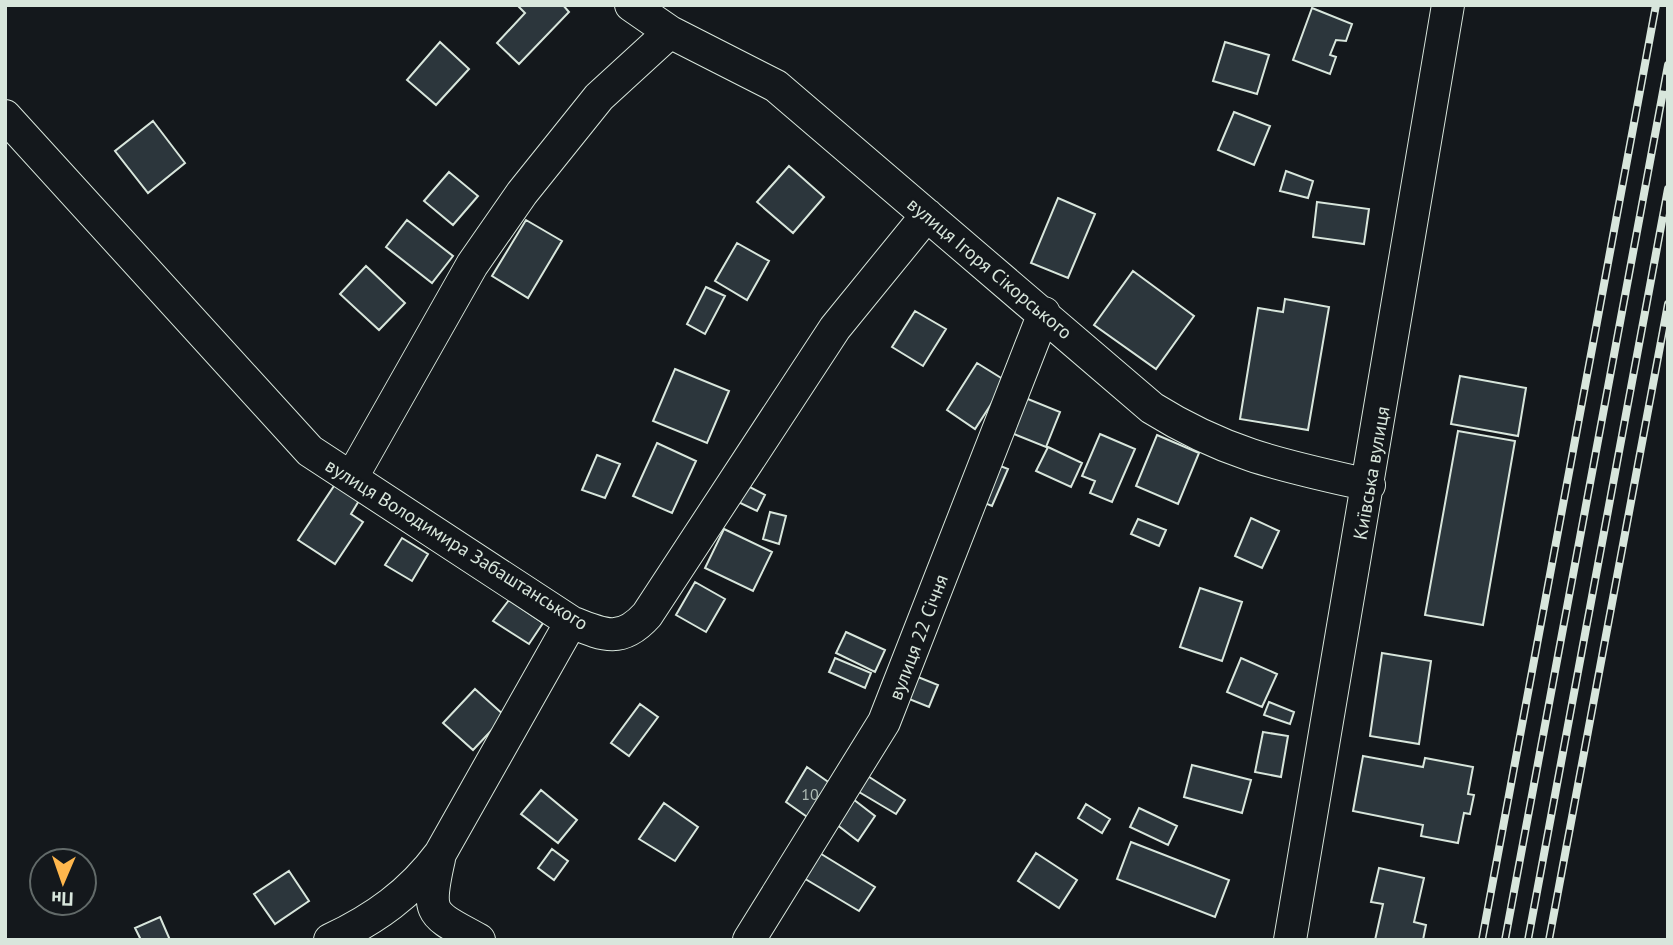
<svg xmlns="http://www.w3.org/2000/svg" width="1673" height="945" viewBox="0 0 1673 945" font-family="'PT Sans',sans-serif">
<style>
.building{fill:#2c363c;stroke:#d8e6dc;stroke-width:2}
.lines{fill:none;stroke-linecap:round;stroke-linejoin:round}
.minor-casing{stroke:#d8e6dc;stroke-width:34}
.minor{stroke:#14181c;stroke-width:32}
.rail-casing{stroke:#d8e6dc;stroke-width:8}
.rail{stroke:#14181c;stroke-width:5;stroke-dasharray:16;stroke-linecap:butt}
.labels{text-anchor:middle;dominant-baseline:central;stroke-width:5;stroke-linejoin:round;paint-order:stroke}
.number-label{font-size:16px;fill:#adbab4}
.street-label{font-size:19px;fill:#d8e6dc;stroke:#14181c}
</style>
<rect width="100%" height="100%" fill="#14181c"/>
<!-- building -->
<path class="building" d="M517 5H563L569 12 519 64 497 43 525 13Z
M1312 8 1352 24 1346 41 1336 40 1330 55 1336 57 1330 74 1293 60Z
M440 42 469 69 436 105 407 80Z
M1225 42 1269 55 1257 94 1213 81Z
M1234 112 1270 126 1254 165 1218 150Z
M153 121 185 163 148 193 115 151Z
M789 166 824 197 793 233 757 202Z
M1286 171 1313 181 1308 198 1280 191Z
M449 172 478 196 453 225 424 201Z
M1058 198 1095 214 1068 278 1031 263Z
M1317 202 1369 209 1364 244 1313 237Z
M407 220 453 256 432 283 386 247Z
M526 220 562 241 528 298 492 276Z
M737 243 769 261 747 300 715 281Z
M366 266 405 303 379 330 340 294Z
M1133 271 1194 316 1156 369 1094 325Z
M706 287 725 296 705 334 687 324Z
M1285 299 1329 307 1308 430 1240 419 1258 308 1283 312Z
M915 311 946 329 923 366 892 347Z
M977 363 1006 381 975 429 947 410Z
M675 369 729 391 707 443 653 421Z
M1460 376 1526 388 1518 436 1451 424Z
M1018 395 1060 412 1046 447 1004 430Z
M1458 431 1515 441 1483 625 1425 615Z
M1100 434 1135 449 1112 502 1090 493 1095 481 1082 476Z
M1157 435 1199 453 1178 504 1136 486Z
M657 443 696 461 672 513 633 496Z
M1048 447 1082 463 1071 487 1036 471Z
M597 455 620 464 605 498 582 490Z
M993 463 1008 469 992 506 977 500Z
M740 482 765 495 757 511 732 499Z
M336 483 360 499 351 514 363 522 335 564 298 540Z
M770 512 786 516 779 544 763 539Z
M1251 518 1279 531 1262 568 1235 556Z
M1138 519 1166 530 1159 546 1131 534Z
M724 529 772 552 753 591 705 568Z
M402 538 428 554 412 581 385 565Z
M695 582 725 599 706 632 676 615Z
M1200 588 1242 602 1222 661 1180 647Z
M509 600 543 623 529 644 493 621Z
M846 632 885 650 875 672 836 653Z
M1382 653 1431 661 1419 744 1370 736Z
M835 658 871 673 865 688 829 672Z
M1241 658 1277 674 1262 707 1227 692Z
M913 675 938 685 929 707 904 697Z
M475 689 505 716 473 750 443 723Z
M1269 702 1294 712 1290 724 1264 715Z
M640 704 658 717 629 756 611 743Z
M1263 732 1288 736 1281 777 1255 772Z
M1363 756 1423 767 1425 758 1473 767 1468 794 1474 795 1470 814 1464 813 1458 843 1421 836 1423 825 1353 811Z
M1192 765 1251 780 1242 813 1184 797Z
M807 767 834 786 813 821 786 802Z
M863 773 905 800 896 814 854 789Z
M541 790 577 820 558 843 521 814Z
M853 799 875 816 858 841 836 824Z
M664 803 698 827 675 861 639 839Z
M1086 804 1110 819 1102 833 1078 818Z
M1139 808 1177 826 1168 845 1130 827Z
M1131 842 1229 880 1215 917 1117 879Z
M552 849 568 861 554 880 538 868Z
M818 852 875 887 859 911 802 877Z
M1036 853 1077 880 1059 908 1018 881Z
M1379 868 1424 878 1414 922 1426 925 1423 940H1375L1383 904 1371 902Z
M289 871 309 901 275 924 254 894Z
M160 917 170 940H141L135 928Z"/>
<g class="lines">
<defs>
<path id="minor" d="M631 5 670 32 776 86 1152 408C1227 455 1285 466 1369 485
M5 116 310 451 571 622C603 635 621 644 647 615L835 328 927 215
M352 477 472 265 522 193 599 97 670 32
M439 859C426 916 430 913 479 940
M330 940C375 919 411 893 440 854L571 622
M749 940 884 722 1044 313
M1290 940 1448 5"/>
</defs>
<!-- minor casing -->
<use href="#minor" class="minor-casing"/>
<!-- minor -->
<use href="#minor" class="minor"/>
<defs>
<path id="rail" d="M1482 940 1656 5
M1505 940 1668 65
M1528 940 1668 189
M1549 940 1668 304"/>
</defs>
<!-- rail casing -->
<use href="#rail" class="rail-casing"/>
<!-- rail -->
<use href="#rail" class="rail"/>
</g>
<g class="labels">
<!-- number labels -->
<g class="number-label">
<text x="810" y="794">10</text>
</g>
<!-- street labels -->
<g class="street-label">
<text transform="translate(990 268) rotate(40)">вулиця Ігоря Сікорського</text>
<text transform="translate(1371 473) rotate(-80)">Київська вулиця</text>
<text transform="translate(457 544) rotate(32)">вулиця Володимира Забаштанського</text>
<text transform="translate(918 637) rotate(-69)">вулиця 22 Січня</text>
</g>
</g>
<!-- border -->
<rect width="1673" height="945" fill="none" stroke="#d8e6dc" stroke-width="14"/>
<!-- north arrow -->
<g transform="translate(63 882) rotate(182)"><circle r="33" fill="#14181c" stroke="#626a69" stroke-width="2"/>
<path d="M0-5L12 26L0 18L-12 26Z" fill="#ffb74d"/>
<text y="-10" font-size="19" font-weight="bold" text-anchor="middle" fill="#d8e6dc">Пн</text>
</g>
</svg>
